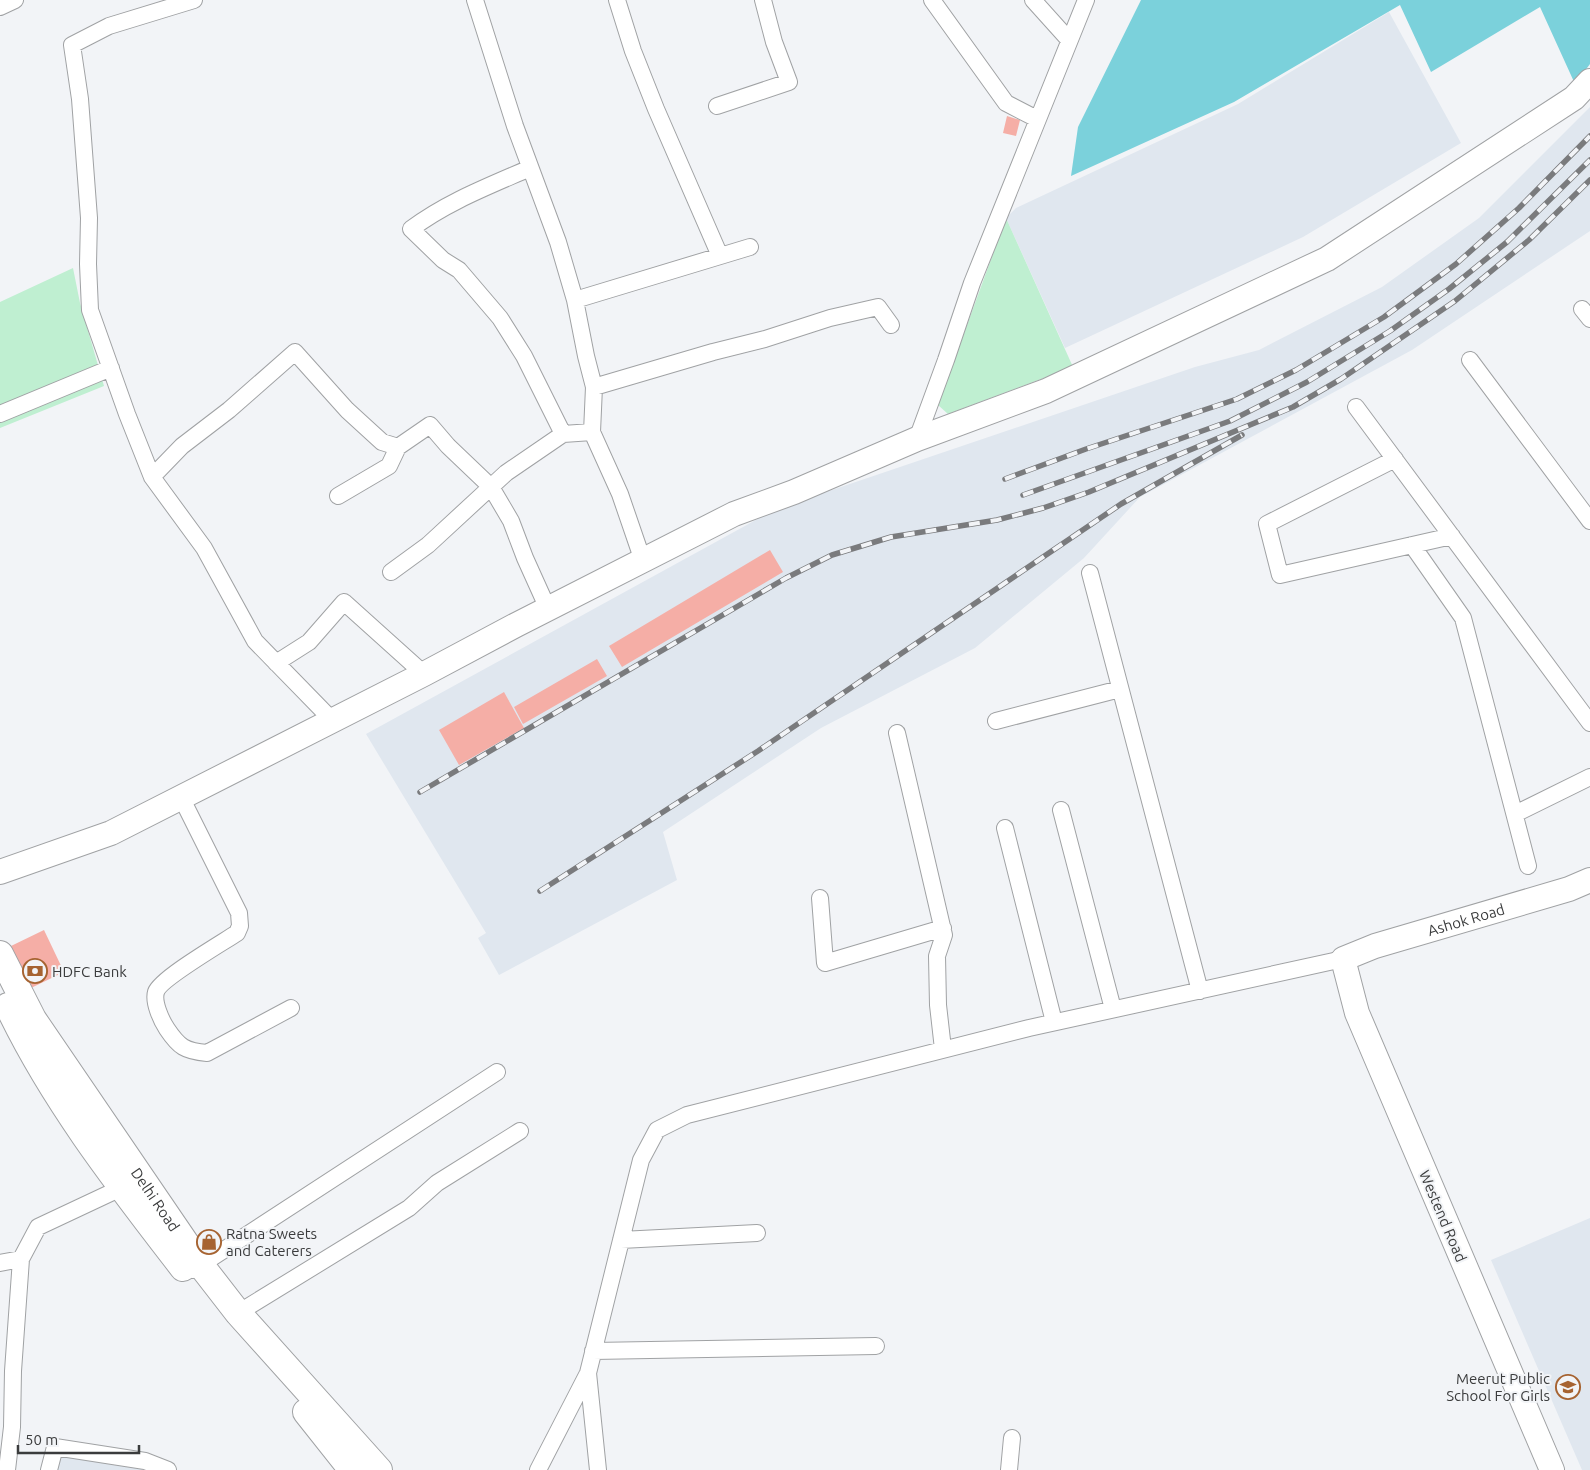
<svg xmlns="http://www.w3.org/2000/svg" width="1590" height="1470" viewBox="0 0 1590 1470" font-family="Ubuntu,sans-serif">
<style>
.built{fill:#e0e7ef}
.green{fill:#bfefd1}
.water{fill:#7bd1db}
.building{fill:#f5aea6}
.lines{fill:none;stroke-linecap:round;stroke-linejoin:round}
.street-casing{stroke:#a0a2a4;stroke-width:18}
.secondary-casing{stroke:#a0a2a4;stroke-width:26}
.primary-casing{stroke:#a0a2a4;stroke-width:28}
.street{stroke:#fff;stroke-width:16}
.secondary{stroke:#fff;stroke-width:24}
.primary{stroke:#fff;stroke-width:26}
.rail-casing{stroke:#7a7b7d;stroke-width:5.5}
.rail{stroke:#f2f4f7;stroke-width:4;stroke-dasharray:11;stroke-linecap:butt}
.labels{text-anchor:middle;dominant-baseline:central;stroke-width:4;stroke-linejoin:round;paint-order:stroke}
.street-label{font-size:15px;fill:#3b3c3d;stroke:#f2f4f7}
.poi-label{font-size:15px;fill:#3b3c3d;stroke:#f2f4f7;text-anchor:start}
</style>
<rect width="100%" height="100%" fill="#f2f4f7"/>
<!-- built -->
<path class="built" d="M1389 12 1461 143 1303 237 1065 348 1006 218 1016 208 1238 104Z
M1590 107V231L1412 350 1140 497 1084 558 975 648 821 728 663 832 677 880 499 975 478 938 486 933 366 734 776 509 1195 367 1259 350 1382 287 1479 218Z
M1590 1218V1470H1582L1491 1260Z
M59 1453 152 1470H56Z"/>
<!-- green -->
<path class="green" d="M1006 218 1073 367 948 414 938 405Z
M73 268 80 303 104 386 0 428V302Z"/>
<!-- water -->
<path class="water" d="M1141 0H1590V64L1575 84 1540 7 1431 72 1400 5 1234 102 1071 176 1078 127Z"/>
<!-- building -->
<path class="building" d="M1007 116 1020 120 1016 136 1003 133Z
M770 550 783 572 622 667 609 646Z
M597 659 607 676 523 724 514 707Z
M504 692 524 728 459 765 439 730Z
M44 930 64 972 31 988 11 946Z"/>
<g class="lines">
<defs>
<path id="street" d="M194 0 109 26 72 45 80 99 89 218 88 264 90 310 127 414 152 477 204 548 255 641 333 721
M475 0 515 126 558 242 575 300 586 356 594 387 592 432
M617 0 633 51 656 109 720 256
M932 0 1006 103 1037 119
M1033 0 1069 40
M0 7 15 0
M717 106 789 82 774 42 763 0
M530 168C489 186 447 202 411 229L443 260 459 270 500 318 524 356 563 434
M575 300 750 247
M1582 309 1590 319
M1470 360 1590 521
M594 387 713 352 765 339 830 318 878 307 891 325
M1356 407 1590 723
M0 414 111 368
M917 439 946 360 972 283 1086 0
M1395 459 1267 524 1280 575 1452 536
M152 477 182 446 229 410 295 352 347 410 382 442 398 447
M338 496 389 466 398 447 430 425 448 446 491 487 511 521 525 558 548 609
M1412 545 1463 618 1528 866
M391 572 428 545 506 473 563 434 592 432 620 494 643 561
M1090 573 1200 991
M276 663 309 642 344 602 424 674
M996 721 1120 689
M897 733 944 935 937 956 938 1005 943 1049
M181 797 239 913 240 926 237 933C222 943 160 979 156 992 153 1002 161 1020 167 1029 179 1047 185 1051 207 1053L291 1008
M1061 810 1113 1009
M1515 814 1590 777
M1005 828 1054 1022
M820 898 825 963 943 928
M621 1240 757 1233
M0 1263 21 1259 38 1227 121 1188
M193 1270 497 1072
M238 1313 409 1208 437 1183 520 1131
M593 1351 876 1346
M588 1373 598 1470
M7 1470 12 1427 13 1371 21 1259
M49 1470 55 1447 145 1461 168 1470
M538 1470 588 1373 641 1160 657 1130 687 1115 1029 1028 1343 959
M1009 1470 1012 1438"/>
<g id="secondary">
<path d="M0 872 111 833 424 674 516 625 734 514 794 492 917 439 1046 391 1327 259 1574 98 1590 81"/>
<path id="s1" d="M1552 1470 1357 1013 1343 959 1375 946 1569 889 1590 880"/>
</g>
<g id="primary">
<path id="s2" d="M0 954 33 1019 200 1264 238 1313 379 1470"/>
<path d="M8 1006C53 1101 119 1185 183 1268"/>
<path d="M306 1412 352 1470"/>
</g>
</defs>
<!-- street casing -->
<use href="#street" class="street-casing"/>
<!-- secondary casing -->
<use href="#secondary" class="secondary-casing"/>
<!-- primary casing -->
<use href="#primary" class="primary-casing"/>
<!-- street -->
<use href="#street" class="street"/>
<!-- secondary -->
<use href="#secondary" class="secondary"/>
<!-- primary -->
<use href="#primary" class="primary"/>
<defs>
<path id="rail" d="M1005 479 1086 449 1237 399 1296 370 1384 317 1456 264 1519 208 1590 136
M1023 495 1230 421 1307 382 1390 331 1449 289 1507 242 1590 160
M420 792 786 578 832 555 891 537 997 520 1043 508 1089 492 1293 407 1341 379 1455 301 1529 240 1590 180
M540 891 758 751 1121 504 1242 435"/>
</defs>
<!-- rail casing -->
<use href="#rail" class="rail-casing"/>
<!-- rail -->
<use href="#rail" class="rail"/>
</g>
<!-- icons -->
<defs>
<symbol id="bank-ring" viewBox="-11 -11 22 22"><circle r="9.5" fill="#f2f4f7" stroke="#a66331" stroke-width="1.5"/><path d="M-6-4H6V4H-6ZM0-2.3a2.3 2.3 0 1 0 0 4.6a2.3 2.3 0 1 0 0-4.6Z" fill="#a66331"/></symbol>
<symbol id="shop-ring" viewBox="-11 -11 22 22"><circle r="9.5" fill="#f2f4f7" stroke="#a66331" stroke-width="1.5"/><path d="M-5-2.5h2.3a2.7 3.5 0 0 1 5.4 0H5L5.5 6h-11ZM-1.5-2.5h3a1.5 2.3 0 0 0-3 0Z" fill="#a66331"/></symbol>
<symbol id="school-ring" viewBox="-11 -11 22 22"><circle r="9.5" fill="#f2f4f7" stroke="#a66331" stroke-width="1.5"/><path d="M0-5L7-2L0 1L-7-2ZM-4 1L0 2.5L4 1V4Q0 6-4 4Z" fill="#a66331"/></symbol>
</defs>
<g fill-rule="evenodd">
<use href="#bank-ring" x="21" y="957" width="28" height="28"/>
<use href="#shop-ring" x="195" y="1228" width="28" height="28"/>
<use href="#school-ring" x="1554" y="1373" width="28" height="28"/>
</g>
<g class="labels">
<!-- street labels -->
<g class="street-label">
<text stroke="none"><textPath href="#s1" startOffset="682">Ashok Road</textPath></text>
<text stroke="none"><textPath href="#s2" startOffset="291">Delhi Road</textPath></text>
<text transform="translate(1443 1216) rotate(67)">Westend Road</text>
</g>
<!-- poi labels -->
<g class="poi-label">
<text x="52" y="971">HDFC Bank</text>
<text x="226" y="1233">Ratna Sweets<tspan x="226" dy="17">and Caterers</tspan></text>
<text x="1550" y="1378" text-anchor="end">Meerut Public<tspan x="1550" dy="17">School For Girls</tspan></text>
</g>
</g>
<!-- scale -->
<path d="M18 1445v8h121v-8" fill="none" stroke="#3b3c3d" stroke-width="2.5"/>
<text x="25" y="1445" font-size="15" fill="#3b3c3d" stroke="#f2f4f7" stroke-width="4" paint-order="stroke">50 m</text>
</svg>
